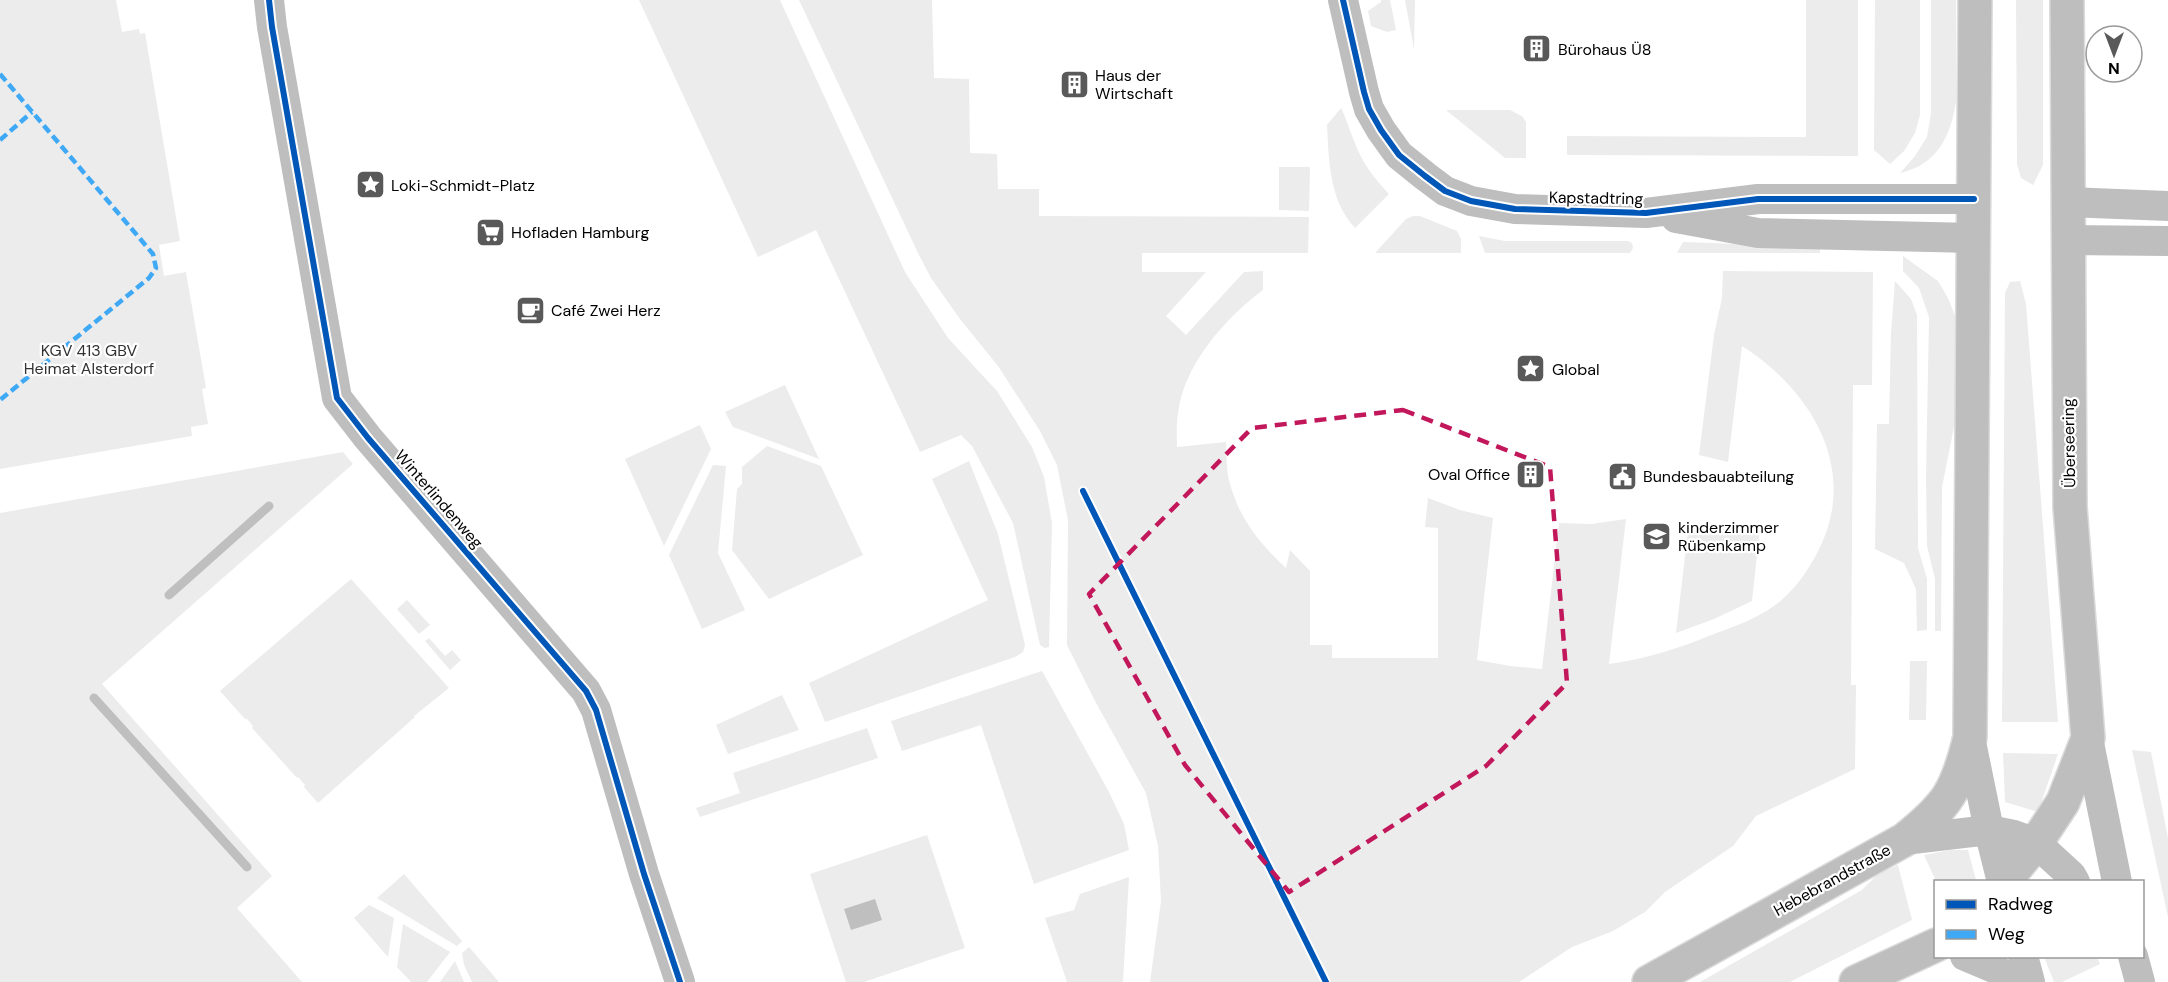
<svg xmlns="http://www.w3.org/2000/svg" width="2168" height="982" viewBox="0 0 2168 982" font-family="'DM Sans',sans-serif">
<style>
.green{fill:#ececec}
.water{fill:#bfbfbf}
.lines{fill:none;stroke-linecap:round;stroke-linejoin:round}
.stream{stroke:#bfbfbf;stroke-width:9}
.major-casing{stroke:#dbdbdb;stroke-width:36}
.minor{stroke:#bebebe;stroke-width:30}
.major{stroke:#bebebe;stroke-width:33}
.quiet{stroke:#3fa9f5;stroke-width:4.5;stroke-dasharray:9 4.5;stroke-linecap:butt}
.cycleway-casing{stroke:#fff;stroke-width:10}
.cycleway{stroke:#0057b8;stroke-width:6}
.marked{fill:none;stroke:#c2185b;stroke-width:4.5;stroke-dasharray:12 8;stroke-linejoin:round}
.labels{text-anchor:middle;dominant-baseline:central;stroke-width:4.5;stroke-linejoin:round;paint-order:stroke}
.poi-label{font-size:16px;fill:#000;stroke:#fff;text-anchor:start}
.street-label{font-size:16px;fill:#000;stroke:#fff}
.park-label{font-size:16px;fill:#333;stroke:#fff}
</style>
<rect width="100%" height="100%" fill="#fff"/>
<!-- green -->
<path class="green" d="M0 0H116L122 32 139 29 140 34 145 33 180 241 159 245 164 276 186 272 206 388 202 389 208 424 191 427 192 436 0 469Z
M639 0H780L905 272 948 338 997 391 1032 447 1044 477 1052 523 1049 647 1045 648 1040 645 1013 523 972 446 961 435 920 452 816 230 758 257Z
M799 0H932L934 78 969 79 970 153 997 154 998 189H1039V216L1309 217 1308 253H1142V272H1206L1166 316 1186 335 1244 272 1263 271V290C1225 318 1183 366 1178 414 1176 425 1177 436 1177 447L1226 442C1227 454 1226 468 1229 480 1238 517 1259 543 1286 568L1290 550 1310 571V645H1332V658H1438V528L1425 527 1428 498 1460 510 1493 518 1477 660 1510 666 1542 669 1559 523 1591 524 1626 519 1609 664C1646 659 1680 648 1714 634 1733 627 1752 620 1768 610 1789 597 1805 576 1816 555 1861 473 1814 392 1742 346L1728 462 1699 455 1714 335 1722 298 1723 271 1873 272 1872 385H1853L1851 685H1856L1855 769 1756 816 1733 846 1665 892 1645 912 1613 931 1572 947 1519 982H1150L1161 901 1158 846 1146 793 1095 701 1067 645 1068 520 1057 465 1040 431 998 366 960 319 931 278 918 253Z
M1381 0H1390L1396 30 1387 32 1371 26 1368 11 1381 2Z
M1405 0H1415L1414 49Z
M1806 0H1858V156L1567 155V136L1806 137Z
M1875 0H1920V115L1915 133 1904 151 1890 164 1874 150Z
M1931 0H1956V101C1951 136 1937 165 1900 173L1915 156 1927 137 1931 113Z
M2016 0H2043V165L2033 185 2021 178 2017 164Z
M1341 108C1347 120 1350 132 1355 143 1362 163 1375 179 1389 194L1355 228C1329 200 1329 161 1327 125Z
M1446 110H1510L1522 116 1526 122V158H1505Z
M1279 167H1310L1309 211 1279 210Z
M1413 216H1420L1457 231 1461 239V253H1375L1406 219Z
M1479 236 1505 241H1628L1632 243 1633 248 1630 253H1485Z
M1683 242 1820 247V253H1677Z
M1903 256 1938 281 1948 298 1955 316V422L1942 487 1941 631H1935V579L1927 546 1926 477 1929 317 1919 288 1903 271Z
M1895 281 1911 299 1917 315 1918 548 1927 579V630L1917 631 1916 589 1904 563 1875 549 1877 424H1889L1891 333Z
M2020 281 2026 304 2058 722H2002L2005 293 2010 282Z
M785 385 819 459 733 427 725 412Z
M700 425 711 449 664 546 625 459Z
M767 446 821 466 863 555 769 599 732 550 737 489 742 484V467Z
M343 452 353 464 102 684 272 876 237 908 302 982H0V513Z
M969 461 998 534 1025 645 1023 652 1015 657 825 722 809 683 988 600 932 479Z
M713 465 726 466 718 553 745 610 702 629 669 555Z
M1689 523 1760 528 1752 601 1714 619 1676 633Z
M351 579 449 688 414 716 415 717 318 803 304 787 305 785 298 777 297 778 252 728 253 726 247 719H245L220 691Z
M407 600 430 625 419 634 397 609Z
M429 638 445 656 452 650 461 660 450 670 425 641Z
M1910 661H1927L1926 720H1909Z
M1042 671 1109 792 1124 824 1129 850 1034 884 981 725 902 751 891 721Z
M782 695 799 730 728 754 716 725Z
M867 728 878 758 700 817 696 808 740 793 733 773Z
M2132 750 2151 752 2168 838V917Z
M2003 753 2058 754 2038 812 2005 802Z
M927 835 965 948 864 982H846L810 874Z
M1950 850H1968L1976 880 1936 881 1924 855Z
M1898 865 1912 920 1790 982H1700L1862 890 1878 874Z
M404 874 462 941 457 946 377 898Z
M1129 877 1123 982H1067L1045 918 1074 910 1080 894Z
M369 905 394 918 388 957 354 918Z
M403 924 450 952 427 982H411L397 967Z
M469 947 499 982H472L464 965 462 953Z
M2044 957H2097L2100 964 2062 982H2054Z
M455 961 464 982H440Z"/>
<!-- water -->
<path class="water" d="M875 899 882 920 851 930 844 909Z"/>
<g class="lines">
<!-- stream -->
<path class="stream" d="M169 595 269 506
M94 698 247 867"/>
<defs>
<path id="major" d="M2004 882 2036 843 2063 802 2088 738 2070 507 2067 0
M1649 982 1904 840C1948 805 1957 791 1970 737L1975 0
M1856 982 1936 945"/>
</defs>
<!-- major casing -->
<use href="#major" class="major-casing"/>
<!-- minor -->
<path class="minor" d="M269 0 272 27 337 398 368 438 586 691 596 710 644 874 680 982
M1343 0 1364 92 1369 109 1381 130 1399 155 1425 176 1445 191 1471 201 1515 209 1646 213 1758 199H1974
M2068 202 2168 206
M1676 218 1758 233 1974 238
M2067 240 2168 241
M1970 737 1989 830 2002 882
M2088 738 2117 882
M1904 840 1989 830 2014 835 2036 843 2071 875 2075 882
M1965 956 1996 969 2011 982
M2023 956 2030 982
M2133 956 2140 982"/>
<!-- major -->
<use href="#major" class="major"/>
<!-- quiet -->
<path class="quiet" d="M0 74 153 254 156 268 149 278 0 400
M0 140 32 112"/>
<defs>
<path id="cycleway" d="M269 0 272 27 337 398 368 438 586 691 596 710 644 874 680 982
M1343 0 1364 92 1369 109 1381 130 1399 155 1425 176 1445 191 1471 201 1515 209 1646 213 1758 199H1974
M1083 491 1326 982"/>
</defs>
<!-- cycleway casing -->
<use href="#cycleway" class="cycleway-casing"/>
<!-- cycleway -->
<use href="#cycleway" class="cycleway"/>
</g>
<!-- marked area -->
<path class="marked" d="M1403 410 1550 467 1567 683 1486 766 1289 892 1185 765 1089 594 1252 428Z"/>
<!-- icons -->
<defs>
<symbol id="building-square" viewBox="-11 -11 22 22"><rect x="-9" y="-9" width="18" height="18" rx="4" fill="#595959" stroke="#fff"/><path d="M-4-6H4V6H1V3H-1V6H-4ZM-2.5-4.3h1.7v1.8h-1.7ZM.8-4.3h1.7v1.8H.8ZM-2.5-1h1.7V.8h-1.7ZM.8-1h1.7V.8H.8Z" fill="#fff"/></symbol>
<symbol id="sight-square" viewBox="-11 -11 22 22"><rect x="-9" y="-9" width="18" height="18" rx="4" fill="#595959" stroke="#fff"/><path d="M0-6L1.8-2.2L6-1.7L2.9 1.2L3.7 5.4L0 3.3L-3.7 5.4L-2.9 1.2L-6-1.7L-1.8-2.2Z" fill="#fff"/></symbol>
<symbol id="supermarket-square" viewBox="-11 -11 22 22"><rect x="-9" y="-9" width="18" height="18" rx="4" fill="#595959" stroke="#fff"/><path d="M-6-5.5h2.5l.6 2H6L4.5 2H-2.5L-4.4-4H-6ZM-1.5 3.2a1.3 1.3 0 1 0 .1 0ZM3 3.2a1.3 1.3 0 1 0 .1 0Z" fill="#fff"/></symbol>
<symbol id="cafe-square" viewBox="-11 -11 22 22"><rect x="-9" y="-9" width="18" height="18" rx="4" fill="#595959" stroke="#fff"/><path d="M-5.5-4.5H6V0H3Q3 3.5 0 3.5H-2.5Q-5.5 3.5-5.5 0ZM3-3.2v2h1.7v-2ZM-6 4.5H4V6H-6Z" fill="#fff"/></symbol>
<symbol id="civic-square" viewBox="-11 -11 22 22"><rect x="-9" y="-9" width="18" height="18" rx="4" fill="#595959" stroke="#fff"/><path d="M-.6-6.5H3V-4.5H.6V-3L4-1V1h2V6H-6V1h2V-1L-.6-3ZM-1.2 2.5V6h2.4V2.5Z" fill="#fff"/></symbol>
<symbol id="school-square" viewBox="-11 -11 22 22"><rect x="-9" y="-9" width="18" height="18" rx="4" fill="#595959" stroke="#fff"/><path d="M0-5L7-2L0 1L-7-2ZM-4 1L0 2.5L4 1V4Q0 6-4 4Z" fill="#fff"/></symbol>
</defs>
<g fill-rule="evenodd">
<use href="#building-square" x="1520" y="32" width="33" height="33"/>
<use href="#building-square" x="1058" y="68" width="33" height="33"/>
<use href="#sight-square" x="354" y="168" width="33" height="33"/>
<use href="#supermarket-square" x="474" y="216" width="33" height="33"/>
<use href="#cafe-square" x="514" y="294" width="33" height="33"/>
<use href="#sight-square" x="1514" y="352" width="33" height="33"/>
<use href="#building-square" x="1514" y="458" width="33" height="33"/>
<use href="#civic-square" x="1606" y="460" width="33" height="33"/>
<use href="#school-square" x="1640" y="520" width="33" height="33"/>
</g>
<g class="labels">
<!-- poi labels -->
<g class="poi-label">
<text x="1558" y="49">Bürohaus Ü8</text>
<text x="1095" y="75">Haus der<tspan x="1095" dy="18">Wirtschaft</tspan></text>
<text x="391" y="185">Loki-Schmidt-Platz</text>
<text x="511" y="232">Hofladen Hamburg</text>
<text x="551" y="310">Café Zwei Herz</text>
<text x="1552" y="369">Global</text>
<text x="1510" y="474" text-anchor="end">Oval Office</text>
<text x="1643" y="476">Bundesbauabteilung</text>
<text x="1678" y="527">kinderzimmer<tspan x="1678" dy="18">Rübenkamp</tspan></text>
</g>
<!-- street labels -->
<g class="street-label">
<text transform="translate(1596 198) rotate(1)">Kapstadtring</text>
<text transform="translate(2069 443) rotate(-91)">Überseering</text>
<text transform="translate(439 499) rotate(49)">Winterlindenweg</text>
<text transform="translate(1832 880) rotate(-29)">Hebebrandstraße</text>
</g>
<!-- park labels -->
<g class="park-label">
<text x="89" y="350">KGV 413 GBV<tspan x="89" dy="18">Heimat Alsterdorf</tspan></text>
</g>
</g>
<!-- legend -->
<rect x="1934" y="880" width="210" height="78" fill="#ffffff" stroke="#999999" stroke-width="1.5"/>
<rect x="1946" y="900" width="30" height="9" fill="#0057b8" stroke="#999999" stroke-width="1.5"/>
<text x="1988" y="910" font-size="18" fill="#000000">Radweg</text>
<rect x="1946" y="930" width="30" height="9" fill="#3fa9f5" stroke="#999999" stroke-width="1.5"/>
<text x="1988" y="940" font-size="18" fill="#000000">Weg</text>
<!-- north arrow -->
<g transform="translate(2114 54) rotate(180)"><circle r="28" fill="#ffffff" stroke="#999999" stroke-width="1.5"/>
<path d="M0-4.5L10 22L0 15L-10 22Z" fill="#595959"/>
<text y="-9" font-size="16" font-weight="bold" text-anchor="middle" fill="#000000">N</text>
</g>
</svg>
